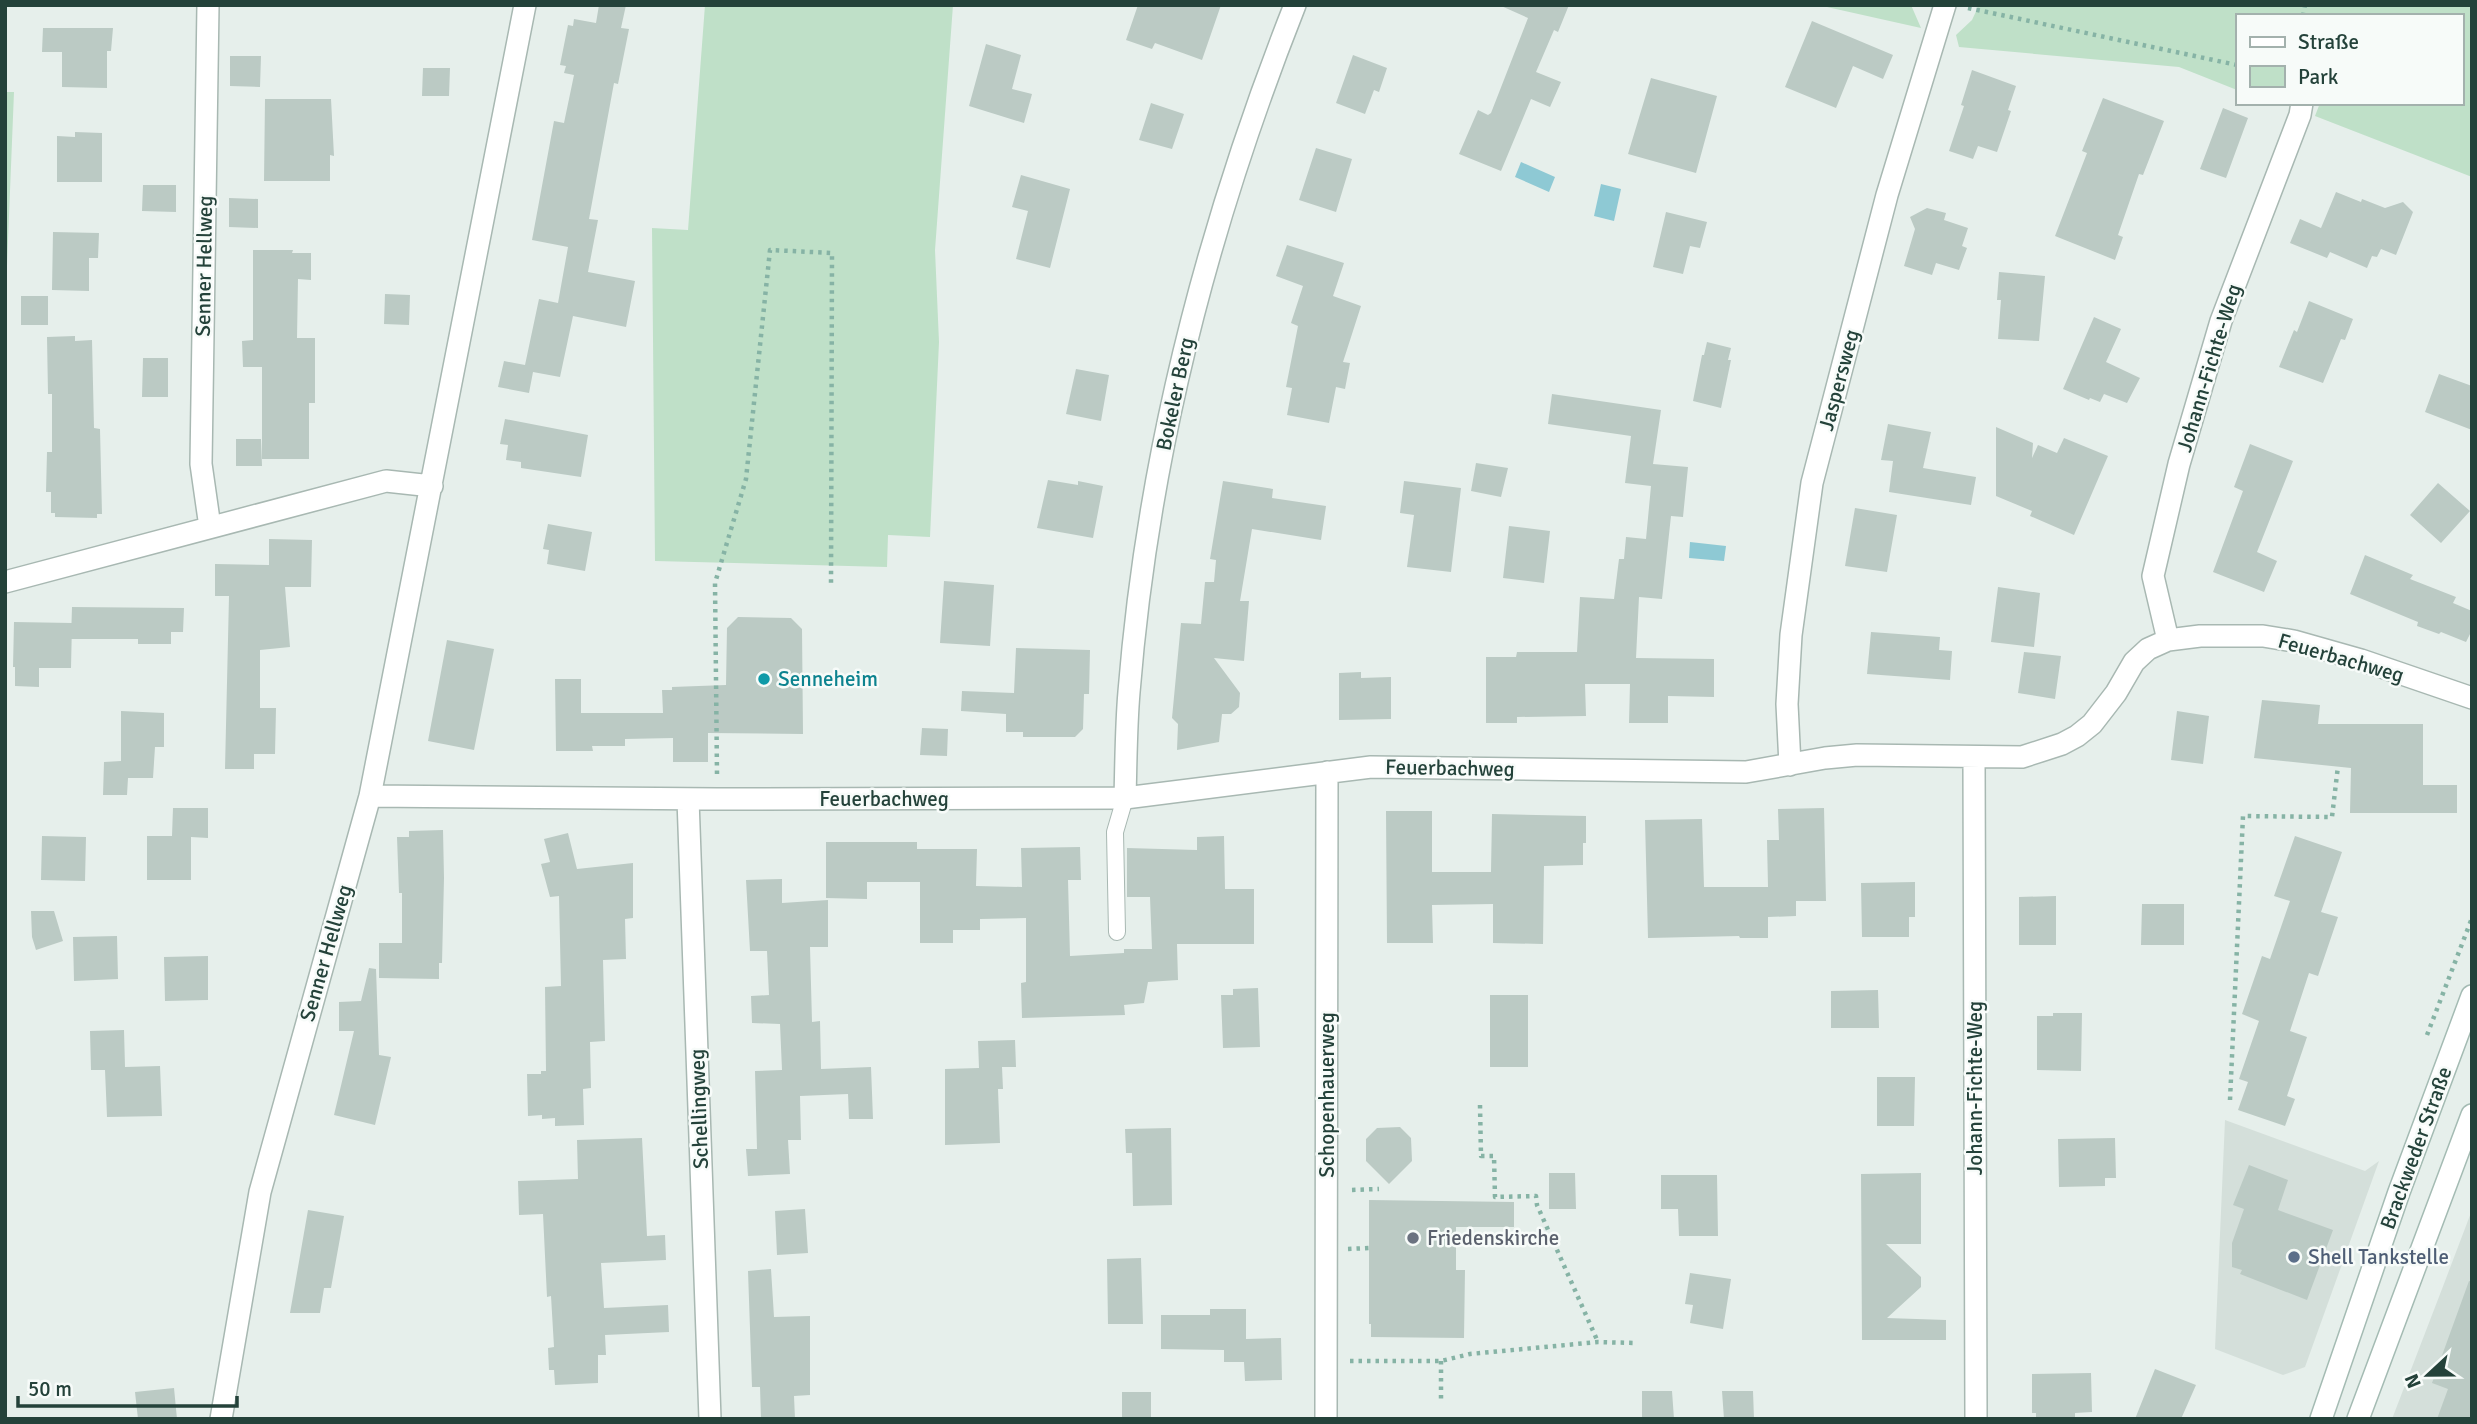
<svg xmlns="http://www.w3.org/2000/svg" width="2477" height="1424" viewBox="0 0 2477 1424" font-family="Signika,sans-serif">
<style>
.built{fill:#d4dfda}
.green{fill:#bfe0c8}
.water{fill:#8ec9d4}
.building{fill:#bbcac4}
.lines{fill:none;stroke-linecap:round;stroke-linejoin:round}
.lane-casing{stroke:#a8b8b2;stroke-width:18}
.street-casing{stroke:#a8b8b2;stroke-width:24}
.secondary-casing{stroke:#a4bbb3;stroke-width:24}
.path{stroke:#86b3a5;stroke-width:4.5;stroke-dasharray:3.5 5;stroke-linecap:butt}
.lane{stroke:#fff;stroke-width:16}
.street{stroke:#fff;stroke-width:21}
.secondary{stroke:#fff;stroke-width:21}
.culture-dot{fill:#0f9aa8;stroke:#f7fbf9;stroke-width:2.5}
.worship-dot{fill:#6b7280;stroke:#f7fbf9;stroke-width:2.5}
.service-dot{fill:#5c6f8a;stroke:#f7fbf9;stroke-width:2.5}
.labels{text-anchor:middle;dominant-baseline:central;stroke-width:5;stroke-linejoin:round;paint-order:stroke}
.street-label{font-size:21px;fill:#24423a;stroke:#f7fbf9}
.culture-label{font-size:21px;fill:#0d838f;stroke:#f7fbf9;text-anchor:start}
.worship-label{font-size:21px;fill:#5b616d;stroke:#f7fbf9;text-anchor:start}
.service-label{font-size:21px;fill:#4e5e75;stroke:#f7fbf9;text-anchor:start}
</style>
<rect width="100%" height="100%" fill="#e6efeb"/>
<!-- built -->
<path class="built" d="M2225 1120 2365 1171 2379 1161 2305 1367 2283 1375 2215 1349Z
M2472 1210V1419H2392L2442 1289Z"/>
<!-- green -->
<path class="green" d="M705 5H953L935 250 939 342 930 537 888 535 887 567 655 561 652 228 688 230Z
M1818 5H1911L1921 28Z
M1979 5H2472V177L2315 116 2320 103H2461V16H2237V90L2179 67 1959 47 1956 35 1972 20Z
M5 92H14L5 315Z"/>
<!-- water -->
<path class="water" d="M1521 162 1555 177 1549 192 1515 177Z
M1601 184 1621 189 1614 221 1594 216Z
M1690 542 1726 546 1724 561 1689 558Z"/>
<!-- building -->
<path class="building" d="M599 5H626L621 28 629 29 618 84 614 83 589 219 598 220 588 272 635 281 626 327 573 316 560 377 533 372 529 393 498 387 504 361 525 365 539 299 558 303 568 247 532 240 554 121 564 123 574 75 564 73 566 66 560 65 568 25 573 26 574 19 596 23Z
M1138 5H1221L1202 60 1155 43 1152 49 1126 40Z
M1499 5H1569L1558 32 1554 30 1536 72 1561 82 1550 107 1531 99 1501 171 1459 154 1478 110 1488 115 1491 113 1528 18Z
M1812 21 1893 55 1883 79 1853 66 1836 108 1785 87Z
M43 28H113L111 51H107V88L62 87V52H42Z
M986 44 1021 55 1012 89 1032 94 1024 123 969 106Z
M1353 55 1387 68 1379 92 1374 90 1365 114 1336 103Z
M230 56H261L260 87 230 86Z
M423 68H450L449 96H422Z
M1972 70 2016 86 2008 110 2011 111 1997 152 1978 146 1973 159 1949 151 1964 106 1961 105Z
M1651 78 1717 96 1696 173 1628 154Z
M2103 98 2164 121 2143 175 2139 174 2118 235 2123 237 2115 260 2055 236 2087 153 2082 151Z
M265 99H331L334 156 330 155V181H264Z
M1151 103 1184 114 1172 149 1139 140Z
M2223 108 2248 118 2226 178 2200 169Z
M75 132 102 133V182H57V136L75 137Z
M1316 148 1352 159 1336 212 1299 200Z
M1021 175 1070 189 1050 268 1016 259 1028 211 1012 207Z
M143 185H176V212L142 211Z
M2336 192 2361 202 2362 199 2385 208 2403 202 2413 212 2396 255 2381 249 2377 257 2372 256 2367 268 2330 252 2327 258 2290 243 2300 219 2321 228Z
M229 198 258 199V228L229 227Z
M1927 208 1946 213 1944 220 1968 228 1962 246 1967 248 1959 270 1936 263 1932 275 1904 266 1915 229 1910 217Z
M1666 212 1707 222 1700 248 1690 246 1683 274 1653 267Z
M53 232 99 233 98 258H89V291L52 290Z
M1287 245 1344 263 1333 296 1361 306 1343 362 1350 363 1345 389 1336 387 1329 423 1287 415 1292 388 1286 387 1298 326 1291 323 1303 286 1276 276Z
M253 250H293L292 253H311V280L298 279 297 338H315V403H309V459H262V367H243L242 341 253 340Z
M1999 272 2045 276 2039 341 1998 339 2001 300H1997Z
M385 294 410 295 409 325 384 324Z
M21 296H48V325H21Z
M2309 301 2353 319 2345 340 2341 339 2323 383 2279 367 2294 330 2297 332Z
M2094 317 2121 329 2106 362 2140 378 2127 403 2104 394 2100 402 2090 398 2089 400 2063 389Z
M75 336V341L92 340 94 428 100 429 102 514H97V518L55 517V513H51V492H46L47 452H52V394H48L47 337Z
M1707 342 1731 348 1728 360H1731L1721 408 1693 401 1702 355H1704Z
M143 358H168V397H142Z
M1076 369 1109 375 1101 421 1066 414Z
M2439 374 2472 386V430L2425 412Z
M1552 394 1661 410 1653 464 1688 467 1683 517 1671 516 1662 599 1639 597 1636 658 1714 659V697L1668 696V723H1629L1630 684H1585L1586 716 1517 717V723H1486V657H1516L1517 652H1577L1580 597 1614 599 1619 559H1624L1626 537 1646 539 1651 486 1625 483 1631 436 1548 424Z
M505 419 588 435 581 477 521 468V462L506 460 508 445 500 444Z
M1888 424 1931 432 1923 468 1976 477 1971 505 1889 492 1893 461 1881 460Z
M1996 427 2033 443 2032 458 2038 445 2057 453 2064 438 2108 456 2074 535 2030 516 2032 511 1996 496Z
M236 439H261L262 466H236Z
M2250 444 2293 461 2257 552 2277 561 2264 592 2213 572 2243 491 2234 487Z
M1476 463 1508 468 1501 497 1471 491Z
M1048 480 1078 485V481L1103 486 1093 538 1037 528Z
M1223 481 1273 489 1272 498 1326 506 1321 540 1252 529 1240 601H1249L1244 661 1214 658 1240 693 1239 707 1231 714H1222L1219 742 1177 750 1178 724 1172 718 1181 623 1201 624 1205 582H1214L1216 560 1210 559Z
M1404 481 1461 488 1451 572 1407 567 1414 515 1400 513Z
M2438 483 2470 511 2441 543 2410 515Z
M1855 508 1897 515 1887 572 1845 566Z
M548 524 592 532 585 571 547 564 549 550 543 549Z
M1509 526 1550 531 1544 583 1503 578Z
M269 539 312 540 311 587H285L290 647 260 650V708H276L275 754H254V769H225L229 596H215V564L269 565Z
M2365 555 2413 575 2410 579 2456 597 2453 603 2472 611V630L2466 642 2441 632 2439 634 2417 626 2418 622 2350 594Z
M944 581 994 585 990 646 940 643Z
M1998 587 2040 593 2034 647 1991 642Z
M72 607 184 608 183 632H171V644H138V639H71Z
M738 617 791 618 802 629 803 734 708 733V762H673V738L625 739V746H592L593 751H556L555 679H581V713H663L662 690H672V687L726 685 727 628Z
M14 622 72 623 71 668H39V687L15 686V667H13Z
M1871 632 1940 637 1939 650 1952 651 1950 680 1867 674Z
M447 640 494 649 474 750 428 741Z
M1016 648 1090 650 1089 694H1084L1083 729 1075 737H1023V732H1006V714L961 711 962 691 1014 693Z
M2024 652 2061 656 2055 699 2018 693Z
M1361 672V678L1391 677V719L1339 720V673Z
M2262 700 2320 705 2318 724H2423V785H2457V813H2350L2351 768 2254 758Z
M121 711 164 713V747H155L153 778H128L127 795H103L104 762 121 761Z
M2177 711 2209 716 2203 764 2171 760Z
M922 728 948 729 947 756 920 755Z
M173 808H208V838L191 837V880H147V836H172Z
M1824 808 1826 901H1796V916L1768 917V938H1740L1739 936 1648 938 1645 820 1702 819 1704 887H1768L1767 840H1779L1778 809Z
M1386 811H1432V872H1491L1492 814 1586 816V843H1583V865L1544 866 1543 944 1493 943V904L1432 905 1433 943H1387Z
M443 830 444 878 442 963H439V979L379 978V943H402V893H399L397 837H409V831Z
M568 833 577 869 633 863V918L625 919 626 959 603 960 605 1041 590 1042 591 1088 583 1089 584 1125 555 1126V1118L542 1119V1115L528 1116 527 1074H541V1071H546L545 987 561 986 559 896 550 897 541 864 550 862 544 839Z
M42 836 86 837 85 881 41 880Z
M1224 836 1225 889H1254V944H1177L1178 980 1148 982 1144 1003 1124 1005 1125 1015 1022 1018 1021 983 1026 982V918L980 919V930H953V943H920V882H867V899L826 898V842H917V849H977L976 886 1022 887 1021 848 1080 847 1081 880H1068L1070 956 1124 953V949H1152L1150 897H1127V848L1197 850V837Z
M2295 836 2342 852 2321 912 2338 917 2318 976 2309 973 2290 1031 2307 1037 2287 1096 2295 1099 2285 1126 2238 1110 2248 1082 2239 1079 2259 1021 2242 1014 2262 956 2270 959 2290 901 2274 896Z
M782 879V903L828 900V947H810L812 1022 820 1021 821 1069 871 1067 873 1119H849L848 1094 800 1096 801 1140H788L790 1174 748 1176 746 1149H757L755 1071 782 1070 780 1024 752 1023 751 996 769 995 767 951H750L746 880Z
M1915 882V917H1909V937H1862L1861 883Z
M2056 896V945H2019V897Z
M2142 904H2184V945H2141Z
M31 911H54L63 941 36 950 32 937Z
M117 936 118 979 74 981 73 937Z
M208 956V1000L165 1001 164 957Z
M369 968 376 969 379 1055 391 1057 375 1125 334 1115 354 1031H339V1002L361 1001Z
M1258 988 1260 1047 1223 1048 1221 995H1233V989Z
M1878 990 1879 1028H1831V991Z
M1490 995H1528V1067H1490Z
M2053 1013H2082L2081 1071 2037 1070V1016H2053Z
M124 1030 125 1067 160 1066 162 1116 107 1117 105 1070H91L90 1031Z
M1015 1040 1016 1067H1002L1003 1089H998L1000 1143 945 1145V1069L979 1068 978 1041Z
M1877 1077H1915L1914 1126H1877Z
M1400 1127 1411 1138 1412 1161 1389 1184 1366 1161V1139L1377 1128Z
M1171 1128 1172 1205 1133 1206 1132 1153H1126L1125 1129Z
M642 1138 647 1236 665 1235 666 1260 601 1263 604 1308 668 1305 669 1332 605 1335 606 1355H598V1383L555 1385 554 1370H549L548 1348 554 1347 551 1296 547 1297 543 1214 519 1215 518 1181 578 1179 577 1140Z
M2115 1138 2116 1178H2105V1186L2059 1187 2058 1139Z
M2249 1165 2288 1180 2278 1210 2333 1230 2307 1300 2240 1274 2242 1270 2232 1267V1243L2244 1209 2233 1205Z
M1549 1173H1575L1576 1209H1549Z
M1921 1173V1244H1886L1921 1277V1287L1887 1318 1946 1320V1340H1862L1861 1174Z
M1661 1175H1717L1718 1236H1679L1678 1209H1661Z
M1369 1200 1514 1202V1227H1456V1270H1465L1464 1338 1371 1337V1324H1369Z
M805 1209 808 1253 777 1255 775 1211Z
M308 1210 344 1216 331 1288H324L320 1313H290Z
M1141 1258 1143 1324H1108L1107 1259Z
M771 1269 774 1317 810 1316V1395L794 1396 795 1419H761L760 1387H752L748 1271Z
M1690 1273 1731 1279 1723 1329 1690 1323 1693 1305 1685 1304Z
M2469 1281 2472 1282V1419H2437L2448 1389 2432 1383Z
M1210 1309H1246V1339L1281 1338 1282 1380 1245 1381 1244 1362H1224V1350L1161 1349V1315H1210Z
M2155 1369 2196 1385 2181 1419H2135Z
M2091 1373 2092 1412 2075 1413V1419H2036V1413H2032V1374Z
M174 1388 177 1419H138L135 1392Z
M1642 1391H1672L1674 1419H1642Z
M1722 1391H1753L1754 1419H1724Z
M1122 1392H1151V1419H1122Z"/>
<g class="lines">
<defs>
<path id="lane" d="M1117 932 1115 832 1125 798"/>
<path id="street" d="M208 5 201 464 210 527
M5 582 386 481 432 486
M2168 640 2153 576 2179 464 2221 321 2300 115 2302 103
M1974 757 1976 1419
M1790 765 1787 704 1791 635 1812 483 1887 195 1945 5
M370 796 717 799 1125 798 1371 767 1746 772 1825 758 1857 755 2022 757 2062 744 2077 736 2092 724 2116 693 2134 662 2148 649 2168 640 2200 636H2263L2294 641 2361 660 2472 698
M1125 798C1126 763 1126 727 1129 692 1148 454 1207 227 1295 5
M688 799 710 1419
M221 1419 260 1192 370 796 525 5
M1326 1419 1327 772"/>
<path id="secondary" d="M2321 1419 2399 1192 2472 996
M2358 1419 2472 1115"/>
</defs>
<!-- lane casing -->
<use href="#lane" class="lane-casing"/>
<!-- street casing -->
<use href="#street" class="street-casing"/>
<!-- secondary casing -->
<use href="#secondary" class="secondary-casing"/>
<!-- path -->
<path class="path" d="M1968 8 2237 65
M2303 16 2305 5
M717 774 715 583 746 479 770 250 832 253 831 585
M2427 1035 2472 918
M2230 1100 2243 816 2332 817 2338 766
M1480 1105 1481 1156H1494L1495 1197 1536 1196 1537 1205 1598 1342
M1352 1190 1379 1189
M1348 1249 1370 1248
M1350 1361H1441L1470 1354 1598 1342 1635 1343
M1441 1361V1400"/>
<!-- lane -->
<use href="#lane" class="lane"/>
<!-- street -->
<use href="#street" class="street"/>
<!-- secondary -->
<use href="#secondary" class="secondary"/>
</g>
<!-- markers -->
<circle class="culture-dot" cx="764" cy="679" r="7"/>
<circle class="worship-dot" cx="1413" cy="1238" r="7"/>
<circle class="service-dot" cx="2294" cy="1257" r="7"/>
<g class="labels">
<!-- street labels -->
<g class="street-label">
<text transform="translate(204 266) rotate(-89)">Senner Hellweg</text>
<text transform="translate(2209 368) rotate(-73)">Johann-Fichte-Weg</text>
<text transform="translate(1839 380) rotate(-75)">Jaspersweg</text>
<text transform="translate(1175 394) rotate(-78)">Bokeler Berg</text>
<text transform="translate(2341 658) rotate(16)">Feuerbachweg</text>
<text transform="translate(1450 768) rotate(1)">Feuerbachweg</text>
<text x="884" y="799">Feuerbachweg</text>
<text transform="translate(326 953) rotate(-74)">Senner Hellweg</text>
<text transform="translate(1975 1088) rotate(-90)">Johann-Fichte-Weg</text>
<text transform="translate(1327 1095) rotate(-90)">Schopenhauerweg</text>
<text transform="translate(699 1109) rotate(-92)">Schellingweg</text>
<text transform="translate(2416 1148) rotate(-70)">Brackweder Straße</text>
</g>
<!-- culture labels -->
<g class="culture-label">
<text x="778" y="679">Senneheim</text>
</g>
<!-- worship labels -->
<g class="worship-label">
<text x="1427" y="1238">Friedenskirche</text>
</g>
<!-- service labels -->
<g class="service-label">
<text x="2308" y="1257">Shell Tankstelle</text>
</g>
</g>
<!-- border -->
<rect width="2477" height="1424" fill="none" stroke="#24423a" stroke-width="14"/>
<!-- legend -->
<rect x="2236" y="14" width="228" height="91" fill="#f7fbf9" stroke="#a3b1ad" stroke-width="2"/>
<rect x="2250" y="37" width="35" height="10" fill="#ffffff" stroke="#a3b1ad" stroke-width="2"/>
<text x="2298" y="49" font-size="21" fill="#24423a">Straße</text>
<rect x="2250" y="66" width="35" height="21" fill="#bfe0c8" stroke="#a3b1ad" stroke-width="2"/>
<text x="2298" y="84" font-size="21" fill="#24423a">Park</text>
<!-- north arrow -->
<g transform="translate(2428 1375) rotate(248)" stroke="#f7fbf9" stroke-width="5" paint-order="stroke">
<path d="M0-5L12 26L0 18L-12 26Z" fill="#24423a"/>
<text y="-10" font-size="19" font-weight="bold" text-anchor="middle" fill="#24423a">N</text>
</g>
<!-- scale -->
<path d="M18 1396v10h219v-10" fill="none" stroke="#24423a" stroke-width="3.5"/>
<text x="28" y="1396" font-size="21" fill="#24423a" stroke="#f7fbf9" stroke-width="5" paint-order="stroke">50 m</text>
</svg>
